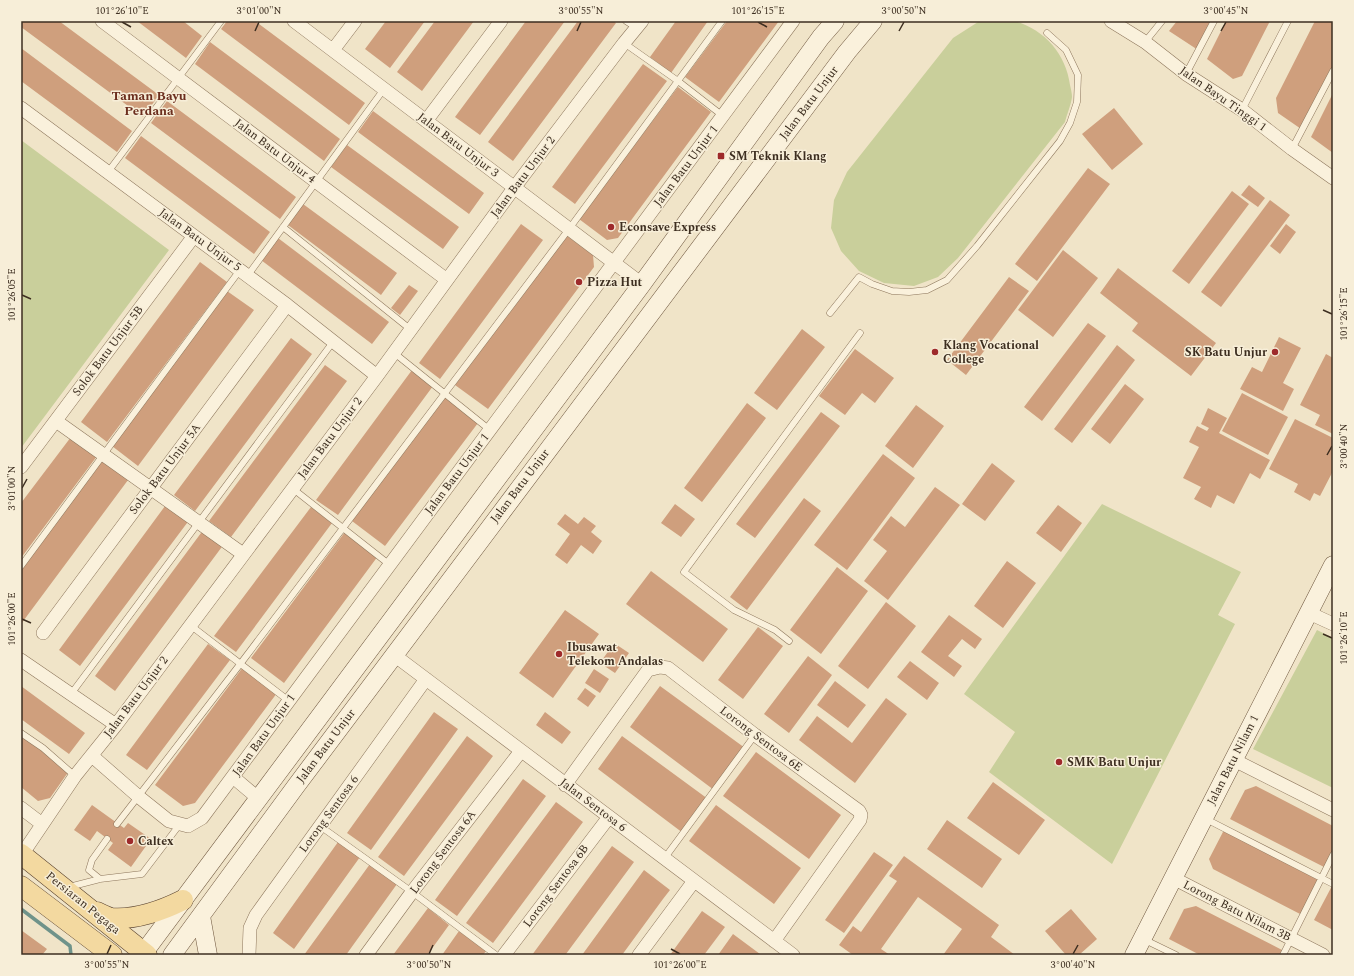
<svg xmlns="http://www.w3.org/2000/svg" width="1354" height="976" viewBox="0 0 1354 976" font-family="Spectral,serif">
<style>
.green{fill:#c9cf9b}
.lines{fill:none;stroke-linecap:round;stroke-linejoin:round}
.stream{stroke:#6f938a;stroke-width:3.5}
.building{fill:#cf9f7d}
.service-casing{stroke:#8d765c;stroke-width:7}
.minor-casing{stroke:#8d765c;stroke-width:14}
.secondary-casing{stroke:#6f573f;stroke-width:19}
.primary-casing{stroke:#5b4430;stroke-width:21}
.service{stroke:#faf1dc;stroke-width:6}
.minor{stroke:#faf1dc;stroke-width:13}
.secondary{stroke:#faf1dc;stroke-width:18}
.primary{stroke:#f3d9a0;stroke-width:20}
.ticks{fill:none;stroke:#3d2e20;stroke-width:1.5}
.poi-dot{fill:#9e2a2b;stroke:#f7eed8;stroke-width:1.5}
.labels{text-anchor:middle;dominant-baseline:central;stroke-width:3;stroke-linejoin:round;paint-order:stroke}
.street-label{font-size:12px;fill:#3d2e20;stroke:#f7eed8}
.poi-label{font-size:12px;font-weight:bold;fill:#3d2e20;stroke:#f7eed8;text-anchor:start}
.neighbourhood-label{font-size:13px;font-weight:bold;fill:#6b2e1e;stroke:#f7eed8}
.neatline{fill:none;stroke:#3d2e20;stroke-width:1.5}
.ticks-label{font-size:10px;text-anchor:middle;fill:#3d2e20}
</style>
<rect width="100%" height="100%" fill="#f0e4c8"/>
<!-- green -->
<path class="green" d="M1014 21C1044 29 1066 54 1070 85 1071 89 1072 94 1072 97 1071 105 1067 114 1065 122L958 258 938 277 914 286 884 283 859 271 841 251 831 228 834 200 847 172 953 38 978 22Z
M21 140 169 250 21 448Z
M1102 504 1241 572 1218 615 1235 624 1112 864 989 772 1015 732 964 694Z
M1317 630 1333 638V788L1253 749Z"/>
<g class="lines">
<!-- stream -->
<path class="stream" d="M21 909 70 946 71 955"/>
</g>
<!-- building -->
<path class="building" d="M21 21H59L159 95 143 117 21 27Z
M137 21H183L202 36 186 58Z
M227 21H255L365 103 349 125 221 29Z
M386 21H425L390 68 365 49Z
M435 21H474L422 91 397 72Z
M526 21H565L480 135 455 117Z
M578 21H613L616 23 513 161 488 142Z
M676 21H708L671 73 650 57Z
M727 21H779L719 102 685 77Z
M1177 21H1214L1198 50 1169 31Z
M1226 21H1270L1242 76 1233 79 1207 59Z
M1315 21H1333V75L1304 131 1278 113 1276 98Z
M210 42 340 139 324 161 195 64Z
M21 48 132 131 117 152 21 81Z
M643 64 667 81 575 204 552 187Z
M678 87 711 112 618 238 607 240 579 219Z
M1333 93V153L1311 137Z
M167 101 296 197 280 219 151 123Z
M1114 108 1143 144 1112 170 1082 134Z
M373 111 484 193 469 214 358 132Z
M141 136 270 232 254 254 125 158Z
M347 145 459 227 443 249 331 167Z
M1088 168 1110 184 1037 281 1015 264Z
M1249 185 1265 198 1258 207 1241 195Z
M1232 191 1249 204 1189 284 1172 271Z
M1270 200 1290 215 1221 307 1201 292Z
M303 204 397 273 381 295 288 225Z
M521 224 543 240 440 379 419 363Z
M1286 224 1296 232 1280 254 1270 246Z
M566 235 593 255 594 267 488 409 455 385Z
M278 238 389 322 372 344 261 260Z
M1063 250 1098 278 1053 337 1018 310Z
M200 262 227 282 107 442 81 422Z
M1118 268 1216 343 1191 376 1132 331 1138 323 1100 293Z
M1009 277 1029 291 966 375 947 360Z
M409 285 418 291 400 315 391 308Z
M227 291 254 310 138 466 112 446Z
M1088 323 1106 336 1042 421 1024 407Z
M802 329 825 347 777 410 754 393Z
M1279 337 1301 348 1283 383 1294 389 1283 411 1240 389 1252 367 1262 372Z
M291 338 312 354 195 511 174 495Z
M1117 345 1135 360 1072 443 1054 429Z
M855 349 894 378 875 403 862 393 845 415 819 396Z
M1326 354 1333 358V434L1315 425 1320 415 1300 405Z
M325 365 347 381 231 537 209 521Z
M412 370 433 386 338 515 316 500Z
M1125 384 1144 399 1110 444 1091 429Z
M1242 393 1288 417 1268 455 1222 431Z
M447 394 481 419 385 546 352 521Z
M747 403 766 418 702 502 684 488Z
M916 405 944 426 913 468 885 446Z
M1208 408 1227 418 1219 433 1270 460 1260 479 1250 473 1234 504 1217 495 1211 508 1194 499 1201 487 1183 478 1199 447 1189 442 1197 426 1207 431 1209 428 1201 424Z
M821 412 840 426 755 538 736 524Z
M1295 419 1333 438V471L1320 496 1314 493 1310 501 1294 492 1298 484 1269 469Z
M74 433 100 452 21 558V503Z
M883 454 915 478 847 570 814 545Z
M105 456 131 476 21 624V568Z
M992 463 1015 481 985 521 962 504Z
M935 487 960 505 888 600 864 581 887 551 873 540 891 516 905 527Z
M804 498 821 511 747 610 730 597Z
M168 502 190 519 80 666 59 650Z
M675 504 695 519 681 537 661 523Z
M1058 505 1082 523 1061 552 1036 533Z
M311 507 332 523 236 652 214 636Z
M565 514 578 524 584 517 596 526 591 532 602 541 593 554 581 545 567 564 555 555 570 534 557 524Z
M204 529 224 544 115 691 95 676Z
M345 532 378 556 284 683 251 658Z
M1007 561 1036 583 1003 628 974 606Z
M837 567 868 591 821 654 790 630Z
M651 571 728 629 703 662 626 604Z
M886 602 916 626 868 689 838 666Z
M565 610 599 634 553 698 519 673Z
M949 615 982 639 975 649 962 639 948 656 962 666 954 677 921 652Z
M758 627 783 646 743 699 718 680Z
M614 643 629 653 615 673 600 663Z
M208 644 230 660 147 770 126 755Z
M808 656 832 675 789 733 764 714Z
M910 661 939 683 927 700 897 677Z
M243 667 277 693 195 803 183 806 155 785Z
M594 669 609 679 600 693 585 683Z
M835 681 866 705 848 728 817 705Z
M21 686 85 733 69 754 21 719Z
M660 686 745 748 714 790 630 727Z
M585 688 596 696 588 707 577 699Z
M886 698 907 714 855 783 799 740 817 716 852 743Z
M434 712 458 729 371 850 347 833Z
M545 712 571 732 562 744 536 725Z
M21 735 69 771 50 798 38 801 21 787Z
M467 736 493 756 404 876 378 857Z
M622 736 708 799 683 833 598 769Z
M756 752 841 815 809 859 723 796Z
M523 779 546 796 457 916 435 900Z
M993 782 1045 820 1019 855 967 818Z
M1256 786 1333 826V854L1326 868 1230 819 1245 790Z
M556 802 583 822 493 943 466 923Z
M92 805 124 828 128 823 151 839 131 867 108 850 113 843 97 831 90 841 74 830Z
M716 805 801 868 774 904 689 841Z
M947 820 1002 859 982 888 927 849Z
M1224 830 1320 879 1302 915 1213 869 1209 859Z
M338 842 360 857 294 949 273 933Z
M612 846 634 862 566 954 532 955Z
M874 852 893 865 844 933 825 920Z
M904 856 999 925 991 937 1015 955H943L962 929 918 897 881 949 890 955H853L839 945 853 926 861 932 897 881 889 876Z
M370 864 397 884 346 955H304Z
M644 870 670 890 663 899 622 955H582Z
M1333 884V930L1314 920Z
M1196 906 1284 951 1282 955H1200L1169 939 1184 909Z
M428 908 449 925 436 943 427 955H393Z
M1071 909 1097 939 1079 955H1066L1045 931Z
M702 911 725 927 704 955H670Z
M21 930 47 949 42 955H21Z
M459 931 486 951 483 955H442Z
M733 934 760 954 759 955H718Z"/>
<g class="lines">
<defs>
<path id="service" d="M626 21 637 28
M1145 42 1162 21
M624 43 678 81 723 116
M1186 74 1214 21
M1242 110 1288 21
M1292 149 1333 71
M108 172 221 21
M283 227 410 329
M248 275 384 89
M830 313 859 277 872 284 892 291 909 292 927 290 947 280 977 246 1060 141 1070 123 1077 102 1078 75 1066 50 1047 33
M393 352 490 430
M292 488 390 565
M21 566 240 270
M190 625 289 701
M789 641 775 630 734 610 684 572 860 333
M71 694 333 342
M21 733 43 748 75 776
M1204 818 1333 884
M117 824 241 663 569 229 722 21
M320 826 412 892 496 955
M664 859 755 735
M100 879 89 870 92 860 107 839
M69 887 100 879 142 874 180 824
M1143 939 1176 955
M1283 955 1333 855"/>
<path id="minor" d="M102 21 447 280
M294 21 642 284
M1111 21 1145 42 1186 74 1242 110 1292 149 1333 178
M333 50 355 21
M21 108 287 305 377 376
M426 121 501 21
M56 421 243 554
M21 467 194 236
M1309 613 1333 624
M43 633 287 305
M394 655 793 955
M21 660 116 725
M92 756 139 797 169 821 188 826 202 818 793 21
M1234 760 1333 810
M233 777 259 799
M565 785 648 670 660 667 668 668 755 735 859 811 861 815 860 820 774 941
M21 808 42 824
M21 856 75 776 116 725 377 376 514 188 624 43 642 21
M1173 878 1323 955
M249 955 250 928 256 915 426 679
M366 955 412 892 521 751
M504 955 609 817
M639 955 694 881"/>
<path id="secondary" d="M201 916 208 955
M142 955 642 284 821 37 835 21
M172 955 296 786 847 52 873 21
M1134 955 1333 565"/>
<path id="primary" d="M21 854 147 955
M21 886 112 955
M97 912C101 914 107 917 111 918 136 920 161 911 183 900"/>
</defs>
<!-- service casing -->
<use href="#service" class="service-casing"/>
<!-- minor casing -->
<use href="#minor" class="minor-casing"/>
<!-- secondary casing -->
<use href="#secondary" class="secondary-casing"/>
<!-- primary casing -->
<use href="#primary" class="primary-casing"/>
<!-- service -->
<use href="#service" class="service"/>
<!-- minor -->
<use href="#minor" class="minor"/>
<!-- secondary -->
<use href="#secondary" class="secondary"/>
<!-- primary -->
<use href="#primary" class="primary"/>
</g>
<!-- ticks -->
<path class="ticks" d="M122 22 131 27M758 22 767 27M255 31 259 22M577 31 581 22M899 31 904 22M1221 31 1226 22M22 295 31 299M1323 310 1332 314M1327 455 1332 446M22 488 27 479M22 619 31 623M1323 634 1332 638M671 949 680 954M107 954 111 945M429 954 433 945M1073 954 1078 945"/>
<!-- markers -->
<g class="poi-dot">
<rect x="717" y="152" width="8" height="8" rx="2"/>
<circle cx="611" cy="227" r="4"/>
<circle cx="579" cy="282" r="4"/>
<circle cx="935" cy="352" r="4"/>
<circle cx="1275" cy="352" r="4"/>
<circle cx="559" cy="654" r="4"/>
<circle cx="1059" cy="762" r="4"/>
<circle cx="130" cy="841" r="4"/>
</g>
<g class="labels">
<!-- street labels -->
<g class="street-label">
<text transform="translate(1223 99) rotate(35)">Jalan Bayu Tinggi 1</text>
<text transform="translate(809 103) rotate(-53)">Jalan Batu Unjur</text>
<text transform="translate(458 145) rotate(37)">Jalan Batu Unjur 3</text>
<text transform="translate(275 151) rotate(37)">Jalan Batu Unjur 4</text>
<text transform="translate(686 166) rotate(-53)">Jalan Batu Unjur 1</text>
<text transform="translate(523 177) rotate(-53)">Jalan Batu Unjur 2</text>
<text transform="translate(200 240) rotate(36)">Jalan Batu Unjur 5</text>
<text transform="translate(108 351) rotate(-53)">Solok Batu Unjur 5B</text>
<text transform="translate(330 438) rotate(-53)">Jalan Batu Unjur 2</text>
<text transform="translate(165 469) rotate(-53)">Solok Batu Unjur 5A</text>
<text transform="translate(457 474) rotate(-53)">Jalan Batu Unjur 1</text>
<text transform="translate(520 486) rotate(-53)">Jalan Batu Unjur</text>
<text transform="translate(136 697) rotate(-53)">Jalan Batu Unjur 2</text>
<text transform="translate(264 735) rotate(-54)">Jalan Batu Unjur 1</text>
<text transform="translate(761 739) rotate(37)">Lorong Sentosa 6E</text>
<text transform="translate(326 746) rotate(-53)">Jalan Batu Unjur</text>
<text transform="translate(1233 760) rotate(-63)">Jalan Batu Nilam 1</text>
<text transform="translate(593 805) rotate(37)">Jalan Sentosa 6</text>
<text transform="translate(329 814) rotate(-54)">Lorong Sentosa 6</text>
<text transform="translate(443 852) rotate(-53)">Lorong Sentosa 6A</text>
<text transform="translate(556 886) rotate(-53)">Lorong Sentosa 6B</text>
<text transform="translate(83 903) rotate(39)">Persiaran Pegaga</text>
<text transform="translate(1237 911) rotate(27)">Lorong Batu Nilam 3B</text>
</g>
<!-- poi labels -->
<g class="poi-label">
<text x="729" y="156">SM Teknik Klang</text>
<text x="619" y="227">Econsave Express</text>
<text x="587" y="282">Pizza Hut</text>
<text x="943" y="345">Klang Vocational<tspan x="943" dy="14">College</tspan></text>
<text x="1267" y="352" text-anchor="end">SK Batu Unjur</text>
<text x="567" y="647">Ibusawat<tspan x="567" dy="14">Telekom Andalas</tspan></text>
<text x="1067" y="762">SMK Batu Unjur</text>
<text x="138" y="841">Caltex</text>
</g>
<!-- neighbourhood labels -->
<g class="neighbourhood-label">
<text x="149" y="96">Taman Bayu<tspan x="149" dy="15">Perdana</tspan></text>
</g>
</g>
<!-- border -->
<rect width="1354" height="976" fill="none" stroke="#f7eed8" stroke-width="44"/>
<rect x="22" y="22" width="1310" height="932" class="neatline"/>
<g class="ticks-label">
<text x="122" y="14">101°26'10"E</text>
<text x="259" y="14">3°01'00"N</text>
<text x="581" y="14">3°00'55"N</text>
<text x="758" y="14">101°26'15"E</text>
<text x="904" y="14">3°00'50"N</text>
<text x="1226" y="14">3°00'45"N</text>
<text transform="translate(11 295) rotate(-90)" y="4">101°26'05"E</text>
<text transform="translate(1343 314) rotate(-90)" y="4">101°26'15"E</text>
<text transform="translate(1343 446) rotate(-90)" y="4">3°00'40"N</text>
<text transform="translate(11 488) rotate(-90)" y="4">3°01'00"N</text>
<text transform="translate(11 619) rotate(-90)" y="4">101°26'00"E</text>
<text transform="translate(1343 638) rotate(-90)" y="4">101°26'10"E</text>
<text x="107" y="968">3°00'55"N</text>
<text x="429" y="968">3°00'50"N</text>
<text x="680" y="968">101°26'00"E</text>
<text x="1073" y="968">3°00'40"N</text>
</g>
</svg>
